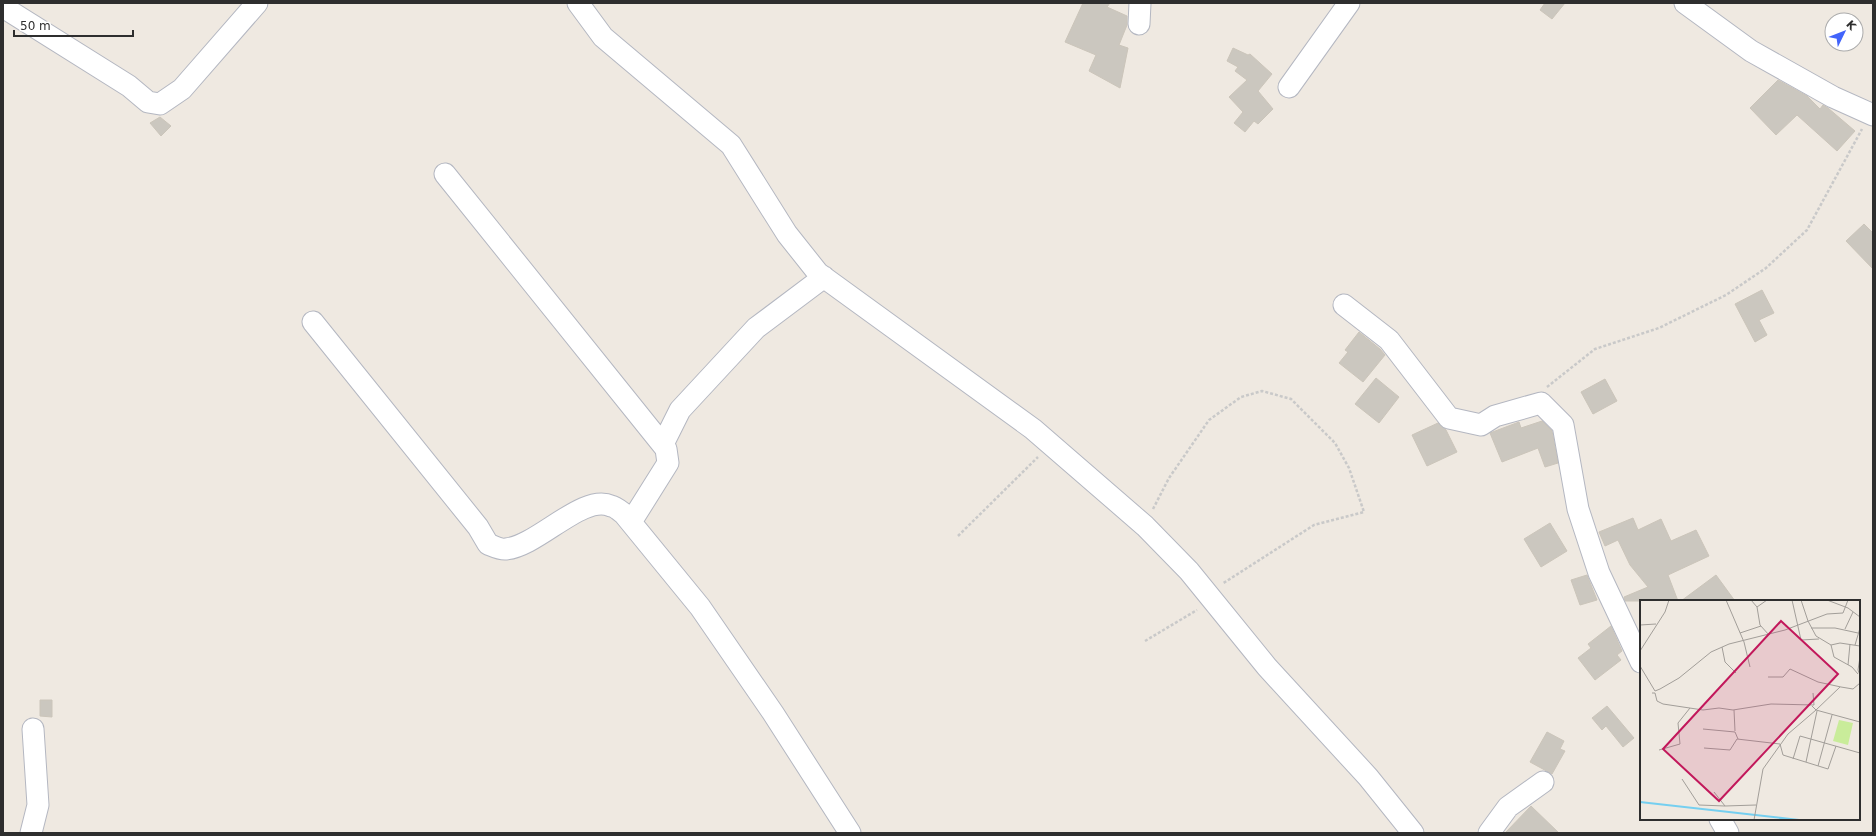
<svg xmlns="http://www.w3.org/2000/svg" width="1876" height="836" viewBox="0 0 1876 836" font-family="'DejaVu Sans',sans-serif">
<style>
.building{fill:#cbc7bf;stroke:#cbc5ba}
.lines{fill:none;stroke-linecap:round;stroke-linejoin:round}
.minor-casing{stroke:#b4b7c1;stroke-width:23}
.path{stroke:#c9c9c9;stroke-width:2.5;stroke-dasharray:3 2;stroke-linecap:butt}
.minor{stroke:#fff;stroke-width:21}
.inset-river{fill:none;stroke:#75cff0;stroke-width:2}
.inset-road{fill:none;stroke:#a29e99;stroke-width:1}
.view{fill:#c2185b;fill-opacity:0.15;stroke:#c2185b;stroke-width:2}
.inset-edge{fill:none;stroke:#2e2e2e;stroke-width:2}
</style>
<rect width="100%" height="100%" fill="#efe9e1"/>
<!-- building -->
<path class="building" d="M1083 3H1110L1107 7 1127 16V25L1119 45 1128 48 1120 88 1089 71 1096 55 1065 42Z
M1545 3H1565L1552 19 1540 10Z
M1233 48 1248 55 1250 54 1272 74 1258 91 1273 109 1258 124 1254 121 1245 132 1234 123 1243 112 1229 97 1247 80 1235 71 1238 67 1227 61Z
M1778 80 1807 96 1820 109 1823 105 1828 108 1855 131 1837 151 1797 115 1776 135 1750 108Z
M160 117 171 126 161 136 150 123Z
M1864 224 1873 233V269L1846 241Z
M1762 290 1774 313 1759 320 1767 335 1755 342 1735 304Z
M1359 332 1380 349 1385 355 1363 382 1339 363 1348 352 1345 350Z
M1376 378 1399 397 1379 423 1355 404Z
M1605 379 1617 401 1593 414 1581 392Z
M1542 421 1552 431 1558 463 1545 467 1538 448 1502 462 1490 433 1519 422 1521 428Z
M1438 423 1446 430 1457 452 1427 466 1412 435Z
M1633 518 1638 530 1661 519 1671 541 1696 530 1709 556 1668 575 1678 601H1625L1624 597 1648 587 1630 565 1618 540 1605 546 1599 532Z
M1550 523 1567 551 1541 567 1524 539Z
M1587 575 1597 600 1580 605 1571 580Z
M1716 575 1735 601H1681Z
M1611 626 1622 651 1617 655 1621 660 1595 680 1578 658 1591 648 1588 644Z
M40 700H52V717L40 716Z
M1607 706 1634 738 1623 747 1606 726 1602 730 1592 718Z
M1547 732 1564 741 1560 749 1565 751 1552 774 1530 762Z
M1531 806 1559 833H1505Z"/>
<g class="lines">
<defs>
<path id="minor" d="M578 3 603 37 731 145 787 234 818 273 1033 429 1145 526 1189 571 1267 667 1368 777 1413 833
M1685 3 1751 51 1833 97 1873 115
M3 7 129 86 148 102 160 104 182 89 257 3
M1139 24 1140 3
M1289 87 1349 3
M445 174 666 449 668 463 631 522
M1344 305 1389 340 1449 418 1481 425 1495 416 1541 403 1563 425 1578 509 1599 573 1641 662
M313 322 478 527 488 544C493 546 501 550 506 549 538 546 583 493 611 506 616 507 620 511 624 514L700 607 773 713 850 833
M663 444 680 410 756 328 824 277
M1720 819 1728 833
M31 833 38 805 33 729
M1489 833 1508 807 1543 782"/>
</defs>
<!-- minor casing -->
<use href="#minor" class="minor-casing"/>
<!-- path -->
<path class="path" d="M1547 387 1595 349 1659 328 1726 295 1766 268 1807 230 1862 129
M1153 509 1169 478 1209 420 1241 397 1262 391 1291 399 1335 443 1349 468 1364 512 1314 525 1222 584
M958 536 1038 457
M1145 641 1197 610"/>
<!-- minor -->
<use href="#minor" class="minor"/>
</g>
<!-- overview -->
<g transform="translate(1640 600)">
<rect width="220" height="220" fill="#efe9e1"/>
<path d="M199 120 213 123 208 145 193 141Z" fill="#c9ec9a"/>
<path class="inset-river" d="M0 202 159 220"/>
<path class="inset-road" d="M86 0 104 42 110 67M111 0 117 7 120 25 129 35M152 0 161 40 179 39M161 0 168 21 176 36 191 45 194 57 212 67 218 74M187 0 208 8 220 17M117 7 127 0M0 25 16 24M171 28H195L218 33M205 29 213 12M100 33 121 26M191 45 200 43 220 46M215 45 220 28M82 47 85 62 96 73M0 51 25 12 29 0M220 57 218 70 220 75M208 65 210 44M0 66 15 91 20 89 39 78 71 52 89 44 145 30 187 14 203 13 208 0M128 77H143L150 69 178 82 201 87 213 89 220 83M200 87 176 110 220 122M12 93H15L17 101 23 104 63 110 79 108 93 110 131 104 174 105 173 93M94 110 95 131M63 129 95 132 98 139M64 148 90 150 97 139 140 144 143 155 188 169 196 146M19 150 40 144 38 123 50 108M153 159 160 136 220 153M166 162 177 111M178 166 192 115M42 179 59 205 85 206M74 192 85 206 116 205M114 220 123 169 148 134 176 110 172 106"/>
<path class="view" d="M141 21 198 74 79 201 23 149Z"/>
<rect width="220" height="220" class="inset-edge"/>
</g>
<!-- border -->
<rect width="1876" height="836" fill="none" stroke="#2e2e2e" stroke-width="8"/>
<!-- north arrow -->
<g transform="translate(1844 32) rotate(47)"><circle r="19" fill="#ffffff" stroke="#ababab"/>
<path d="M0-3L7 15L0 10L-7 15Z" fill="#4264fb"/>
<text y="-6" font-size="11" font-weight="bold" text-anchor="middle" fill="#2e2e2e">K</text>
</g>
<!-- scale -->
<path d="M14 30v6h119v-6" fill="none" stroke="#2e2e2e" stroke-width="2"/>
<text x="20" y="30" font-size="12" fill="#2e2e2e" stroke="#ffffff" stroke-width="3" paint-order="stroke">50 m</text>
</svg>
